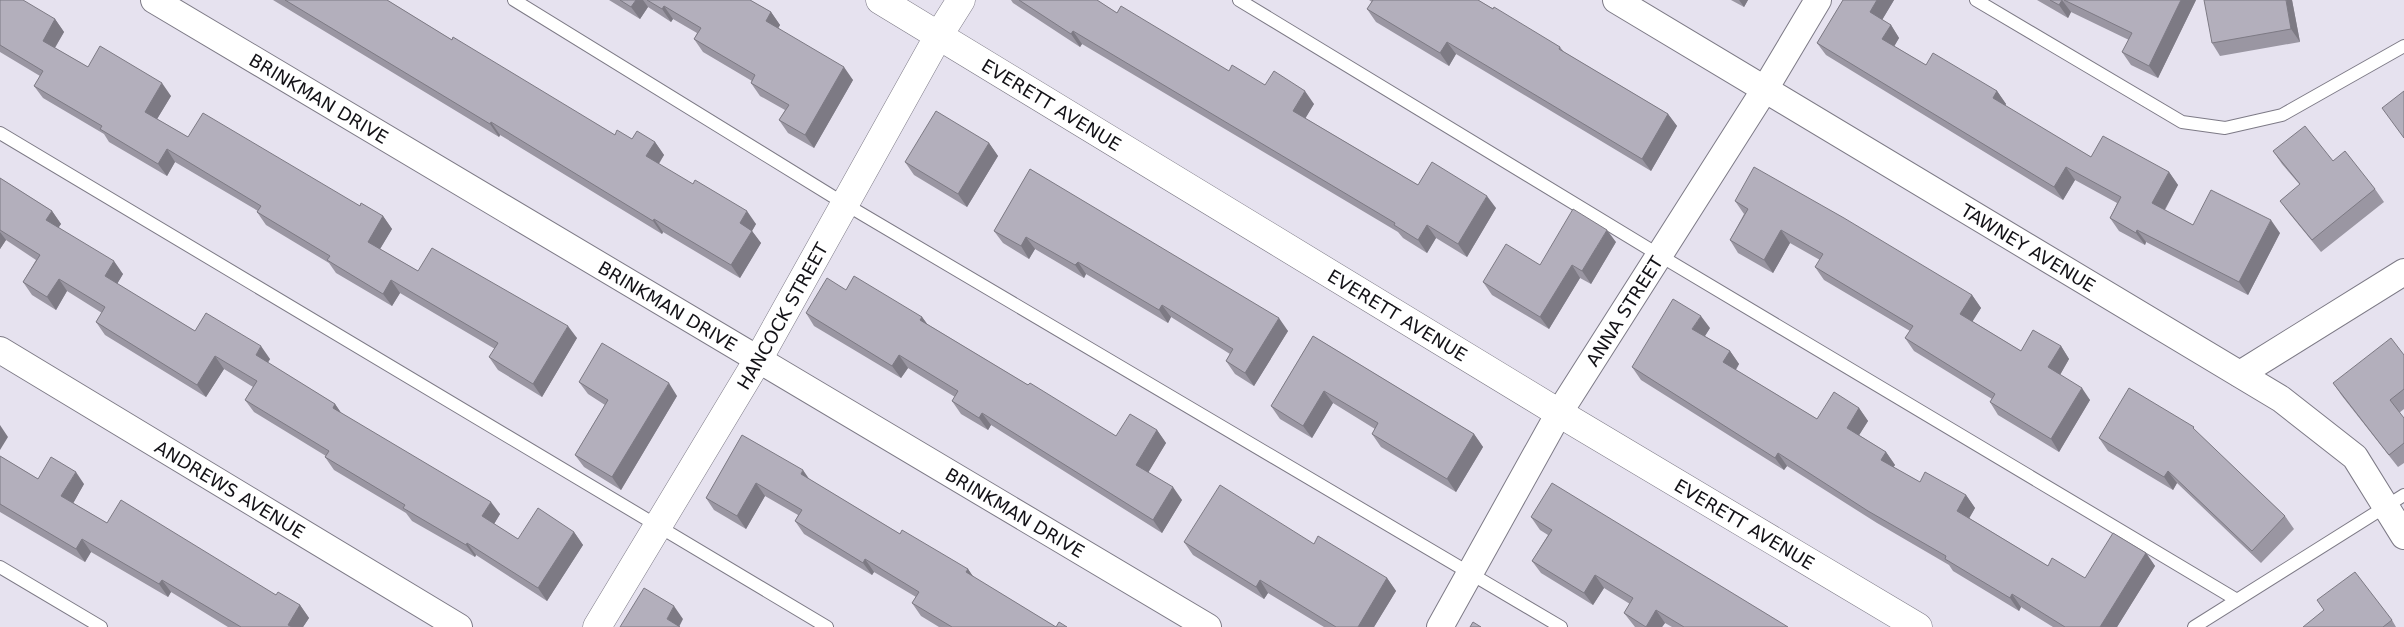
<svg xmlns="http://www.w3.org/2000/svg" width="2404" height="627" viewBox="0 0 2404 627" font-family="'DejaVu Sans',sans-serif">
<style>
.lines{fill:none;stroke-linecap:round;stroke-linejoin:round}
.lane-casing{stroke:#7d7a86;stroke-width:14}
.street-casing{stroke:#7d7a86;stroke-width:28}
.secondary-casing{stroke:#7d7a86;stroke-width:29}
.lane{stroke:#fff;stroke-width:12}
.street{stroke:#fff;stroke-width:26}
.secondary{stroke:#fff;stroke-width:28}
.wall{fill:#9a96a2}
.shaded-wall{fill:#7d7a84}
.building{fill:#b3afbc;stroke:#7d7a84}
.labels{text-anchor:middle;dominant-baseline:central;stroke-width:4;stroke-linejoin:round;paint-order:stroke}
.street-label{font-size:18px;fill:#131217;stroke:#f3effd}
</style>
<rect width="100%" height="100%" fill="#e6e2ef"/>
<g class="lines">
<defs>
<path id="lane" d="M514 0 845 204 1561 627
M1239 0 1659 255 2237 600
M1976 0 2182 122 2225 128 2282 115 2404 46
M0 133 827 627
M0 567 101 627
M2194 627 2404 495"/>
<g id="street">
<path id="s1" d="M154 0 1208 627"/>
<path id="s2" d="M1616 0 2281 399 2355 457 2404 536"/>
<path id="s3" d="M0 350 459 627"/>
<path d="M2240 374 2404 272"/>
<path id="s4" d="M1440 627 1559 413 1765 89 1818 0"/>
</g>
<g id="secondary">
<path id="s5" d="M880 0 1559 413 1918 627"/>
<path id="s6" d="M597 627 759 358 939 35 961 0"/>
</g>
</defs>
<!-- lane casing -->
<use href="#lane" class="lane-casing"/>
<!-- street casing -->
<use href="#street" class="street-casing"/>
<!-- secondary casing -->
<use href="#secondary" class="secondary-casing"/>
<!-- lane -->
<use href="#lane" class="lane"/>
<!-- street -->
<use href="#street" class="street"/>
<!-- secondary -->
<use href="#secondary" class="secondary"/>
</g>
<!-- wall -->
<path class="wall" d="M0 0 55 19 64 32 55 48 88 67 171 96 157 119 188 137 360 206 383 216 392 229 380 249 418 271 577 338 542 397 498 370 489 357 495 349 400 293 392 306 336 273 329 263 266 225 257 212 258 211 175 162 167 176 109 142 104 134 43 98 34 86 40 76 0 52Z
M273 0H387L452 40 615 135 632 139 655 142 664 155 659 164 756 224 752 231 761 243 740 278 663 232 662 234 500 135 499 137Z
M609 0H750L771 12 780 25 778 28 853 80 814 148 788 133 779 120 785 110 760 96 751 83 752 81 703 52 694 39 697 33 673 19 671 22 648 7 640 19Z
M1011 0H1097L1117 13 1229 71 1314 104 1305 118 1418 185 1496 208 1467 257 1436 238 1427 253 1403 238 1398 232 1082 44 1080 47 1013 3Z
M1369 0H1478L1560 47 1564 52 1668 114 1677 126 1651 171 1456 54 1449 66 1376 22 1367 9 1372 2Z
M1731 0H1748L1744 7Z
M1843 0H1894L1882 20 1891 25 1899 38 1894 46 1926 65 1997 91 2006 104 2005 106 2091 157 2169 172 2178 185 2165 210 2193 225 2280 233 2248 295 2146 242 2145 245 2119 231 2110 218 2117 203 2075 180 2063 200 1826 55 1817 43Z
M2037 0H2196L2158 78 2131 65 2122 52 2129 40 2071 12 2068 18Z
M2292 0 2300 42 2220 56 2212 43Z
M989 143 998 156 967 207 914 175 905 162Z
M2273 151 2333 161 2375 189 2384 202 2321 252 2289 213 2280 201 2300 185 2282 164Z
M1030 169 1288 331 1254 386 1235 374 1226 361 1230 354 1171 317 1168 323 1086 274 1084 278 1035 249 1029 259 1003 243 994 231Z
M0 178 52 211 61 224 58 227 123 274 117 284 195 331 270 359 268 363 335 404 341 413 500 514 494 524 518 539 574 532 583 545 547 601 476 555 475 557 412 521 406 513 334 470 325 457 326 456 254 412 245 400 253 387 224 369 206 397 105 335 96 322 102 313 67 291 56 310 32 295 23 282 36 260 6 240 0 249Z
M1735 201 1972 295 1981 308 1972 321 2021 351 2061 346 2069 359 2060 375 2090 400 2059 452 1998 415 1990 402 1992 399 1914 351 1905 338 1910 331 1824 280 1815 267 1820 260 1790 243 1773 273 1738 253 1730 240 1744 214Z
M1616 242 1591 284 1580 278 1549 329 1492 295 1483 282 1540 265Z
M846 290 922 317 927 324 1028 385 1116 436 1157 430 1166 443 1148 472 1182 500 1162 533 991 425 988 430 961 414 952 401 955 397 908 368 901 378 814 326 806 313Z
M1710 328 1705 336 1730 351 1739 364 1736 370 1817 419 1859 408 1868 421 1859 435 1886 452 1895 465 1893 467 1920 482 1966 495 1975 508 1969 518 2048 566 2085 578 2146 553 2155 566 2117 627H2053L2021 607 2019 611 1953 571 1949 565 1877 523 1787 466 1784 470 1641 380 1632 367Z
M1313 336 1474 434 1483 447 1456 492 1381 447 1372 434 1375 429 1333 403 1312 438 1280 419 1271 406Z
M2404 355V409L2399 413 2404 418V463L2398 467 2342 396 2333 383Z
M579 382 677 396 621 490 584 467 575 455 605 405 588 394Z
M742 435 809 479 900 534 968 569 973 577 1056 627H1067H939L921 616 912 603 916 597 874 572 872 575 804 534 795 521 798 515 765 496 746 529 714 510 706 498Z
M2200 435 2285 516 2294 529 2261 563 2177 483 2173 490 2108 451 2099 438Z
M0 456 38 479 84 484 73 503 107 523 276 595 300 605 309 618 303 627H228L171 592 168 597 91 552 85 562 0 512Z
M1531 517 1788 627H1672L1665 623 1662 627H1635L1624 613 1630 604 1604 588 1593 605 1541 573 1532 561 1548 535 1540 530Z
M1184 542 1314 544 1387 578 1396 591 1374 627H1324L1268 593 1264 599 1193 555Z
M2392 620 2396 627H2302Z"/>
<!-- shaded-wall -->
<path class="shaded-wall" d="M636 0H643L648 7 640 19 631 7Z
M1739 0H1748L1744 7Z
M1877 0H1894L1879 25 1870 12Z
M2062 0 2071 12 2068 18 2059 5Z
M2181 0H2196L2158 78 2149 66Z
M2286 0H2292L2300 42 2291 29Z
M664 6 673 19 671 22 662 9Z
M771 12 780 25 775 34 766 21Z
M55 19 64 32 51 54 43 41Z
M1891 25 1899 38 1891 52 1882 39Z
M1073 31 1082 44 1080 47 1071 34Z
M1447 42 1456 54 1449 66 1440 53Z
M844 67 853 80 814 148 805 135Z
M162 83 171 96 154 124 145 112Z
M1305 91 1314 104 1302 124 1293 111Z
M1997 91 2006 104 2002 111 1993 98Z
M1668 114 1677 126 1651 171 1642 159Z
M491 122 500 135 499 137 490 124Z
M655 142 664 155 655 169 646 156Z
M989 143 998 156 967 207 958 194Z
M167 149 175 162 167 176 158 164Z
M2066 167 2075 180 2063 200 2054 187Z
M2169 172 2178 185 2161 216 2152 203Z
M1487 196 1496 208 1467 257 1458 244Z
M52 211 61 224 55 233 46 220Z
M747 211 756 224 749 236 740 223Z
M383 216 392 229 377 254 368 242Z
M654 219 663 232 662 234 653 221Z
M2271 220 2280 233 2248 295 2239 282Z
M1427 225 1436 238 1427 253 1418 240Z
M1607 230 1616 242 1591 284 1582 271Z
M1781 230 1790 243 1773 273 1764 260Z
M2137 230 2146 242 2145 245 2136 233Z
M752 231 761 243 740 278 731 265Z
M0 232 6 240 0 249Z
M1026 237 1035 249 1029 259 1021 246Z
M114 261 123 274 114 289 105 276Z
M1078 262 1086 274 1084 278 1075 265Z
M1572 265 1580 278 1549 329 1540 317Z
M59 279 67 291 56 310 47 297Z
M391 280 400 293 392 306 383 294Z
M1972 295 1981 308 1969 327 1960 314Z
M1162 305 1171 317 1168 323 1159 310Z
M1701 316 1710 328 1701 342 1692 329Z
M922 317 931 329 920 320Z
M1279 318 1288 331 1254 386 1245 373Z
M568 326 577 338 542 397 533 384Z
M261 346 270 359 264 368 256 355Z
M2061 346 2069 359 2057 380 2048 367Z
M1730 351 1739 364 1732 375 1723 362Z
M899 355 908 368 901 378 892 366Z
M215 356 224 369 206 397 197 385Z
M669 383 677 396 621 490 612 477Z
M2082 388 2090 400 2059 452 2051 439Z
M1324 391 1333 403 1312 438 1303 426Z
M335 404 344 417 333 408Z
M1859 408 1868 421 1856 440 1847 428Z
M982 413 991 425 988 430 979 418Z
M0 425 8 437 0 450Z
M1157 430 1166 443 1145 478 1136 465Z
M1474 434 1483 447 1456 492 1447 479Z
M1886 452 1895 465 1890 472 1881 460Z
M1778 453 1787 466 1784 470 1775 458Z
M803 470 812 483 801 474Z
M2168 471 2177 483 2173 490 2164 477Z
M76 472 84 484 70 509 61 496Z
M756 483 765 496 746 529 737 516Z
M1173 487 1182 500 1162 533 1153 520Z
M1966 495 1975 508 1966 524 1957 511Z
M491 502 500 514 491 529 482 516Z
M574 532 583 545 547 601 538 588Z
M82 539 91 552 85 562 76 549Z
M467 543 476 555 475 557 466 545Z
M2146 553 2155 566 2117 627H2100Z
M865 559 874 572 872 575 863 563Z
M968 569 977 582 966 572Z
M1595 575 1604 588 1593 605 1584 593Z
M1387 578 1396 591 1374 627H1358Z
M162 580 171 592 168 597 159 584Z
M1260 580 1268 593 1264 599 1256 587Z
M2012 594 2021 607 2019 611 2010 598Z
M300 605 309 618 303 627H290L288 625Z
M674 606 683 619 679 627 667 619Z
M1656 610 1665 623 1662 627H1646Z"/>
<!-- building -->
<path class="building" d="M0 0H23L55 19 43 41 88 67 100 46 162 83 145 112 188 137 203 113 360 206 361 203 383 216 368 242 418 271 432 248 568 326 533 384 489 357 498 343 391 280 383 294 327 260 330 256 257 212 261 206 167 149 158 164 100 129 102 126 34 86 43 71 0 45Z
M285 0H387L452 40 453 37 615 135 617 130 632 139 637 131 655 142 646 156 693 184 695 180 747 211 740 223 752 231 731 265 654 219 653 221 491 122 490 124Z
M620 0H636L631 7Z
M647 0H750L771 12 766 21 844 67 805 135 779 120 789 105 751 83 755 75 694 39 701 28 664 6 662 9Z
M1019 0H1097L1117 13 1121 6 1229 71 1232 65 1265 85 1274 71 1305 91 1293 111 1418 185 1432 162 1487 196 1458 244 1427 225 1418 240 1394 225 1395 223 1073 31 1071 34Z
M1373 0H1478L1493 9 1494 7 1560 47 1559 49 1668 114 1642 159 1447 42 1440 53 1367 9Z
M1843 0H1877L1870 12 1891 25 1882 39 1926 65 1933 53 1997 91 1993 98 2091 157 2103 136 2169 172 2152 203 2193 225 2211 190 2271 220 2239 282 2137 230 2136 233 2110 218 2121 197 2066 167 2054 187 1817 43Z
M2050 0H2062L2059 5Z
M2064 0H2181L2149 66 2122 52 2132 33Z
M2204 0H2286L2291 29 2212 43Z
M2404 91V138L2382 108Z
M936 111 989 143 958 194 905 162Z
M2305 126 2333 161 2345 151 2375 189 2312 240 2280 201 2300 184 2273 151Z
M1754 167 1844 218 1972 295 1960 314 2021 351 2033 330 2061 346 2048 367 2082 388 2051 439 1990 402 1995 394 1905 338 1913 326 1815 267 1823 254 1781 230 1764 260 1730 240 1748 209 1735 201Z
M1030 169 1279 318 1245 373 1226 361 1233 349 1162 305 1159 310 1078 262 1075 265 1026 237 1021 246 994 231Z
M0 178 52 211 46 220 114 261 105 276 195 331 206 313 261 346 256 355 335 404 333 408 491 502 482 516 518 539 538 508 574 532 538 588 467 543 466 545 403 508 405 505 325 457 329 451 245 400 257 381 215 356 197 385 96 322 105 307 59 279 47 297 23 282 40 255 0 230Z
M1573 209 1607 230 1582 271 1572 265 1540 317 1483 282 1506 244 1540 265Z
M854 276 922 317 920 320 1028 385 1030 383 1116 436 1130 414 1157 430 1136 465 1173 487 1153 520 982 413 979 418 952 401 958 391 899 355 892 366 806 313 827 278 846 290Z
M1673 299 1701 316 1692 329 1730 351 1723 362 1817 419 1834 392 1859 408 1847 428 1886 452 1881 460 1920 482 1925 472 1966 495 1957 511 2048 566 2052 558 2085 578 2113 533 2146 553 2100 627H2065L2012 594 2010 598 1945 559 1946 556 1868 511 1778 453 1775 458 1632 367Z
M1313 336 1474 434 1447 479 1372 434 1378 423 1324 391 1303 426 1271 406Z
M2391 338 2404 355V389L2390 400 2404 418V443L2389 455 2333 383Z
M602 343 669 383 612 477 575 455 608 400 579 382Z
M2129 388 2194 427 2193 428 2285 516 2252 551 2168 471 2164 477 2099 438Z
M742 435 803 470 801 474 900 534 902 530 968 569 966 572 1056 627 1059 622 1067 627H952L912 603 919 592 865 559 863 563 795 521 802 510 756 483 737 516 706 498Z
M0 456 38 479 51 457 76 472 61 496 107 523 121 500 276 595 278 592 300 605 288 625 292 627H241L162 580 159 584 82 539 76 549 0 504Z
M1552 483 1788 627H1684L1656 610 1646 627 1624 613 1633 598 1595 575 1584 593 1532 561 1552 530 1531 517Z
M1220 485 1314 544 1318 536 1387 578 1358 627H1336L1260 580 1256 587 1184 542Z
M2355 572 2392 620 2383 627H2303L2324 610 2317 600Z
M644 588 674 606 667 619 680 627H620Z
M1473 622 1481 627H1470Z"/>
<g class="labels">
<!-- street labels -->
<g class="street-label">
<text stroke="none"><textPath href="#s1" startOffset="192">BRINKMAN DRIVE</textPath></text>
<text stroke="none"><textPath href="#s5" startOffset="201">EVERETT AVENUE</textPath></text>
<text stroke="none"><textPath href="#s2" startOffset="481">TAWNEY AVENUE</textPath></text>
<text stroke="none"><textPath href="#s1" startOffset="598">BRINKMAN DRIVE</textPath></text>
<text stroke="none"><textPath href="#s4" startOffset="366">ANNA STREET</textPath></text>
<text stroke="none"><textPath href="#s6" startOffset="362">HANCOCK STREET</textPath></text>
<text stroke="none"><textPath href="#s5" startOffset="606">EVERETT AVENUE</textPath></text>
<text stroke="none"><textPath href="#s3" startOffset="269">ANDREWS AVENUE</textPath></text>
<text stroke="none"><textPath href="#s1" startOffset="1002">BRINKMAN DRIVE</textPath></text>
<text stroke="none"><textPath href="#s5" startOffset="1011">EVERETT AVENUE</textPath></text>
</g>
</g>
</svg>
